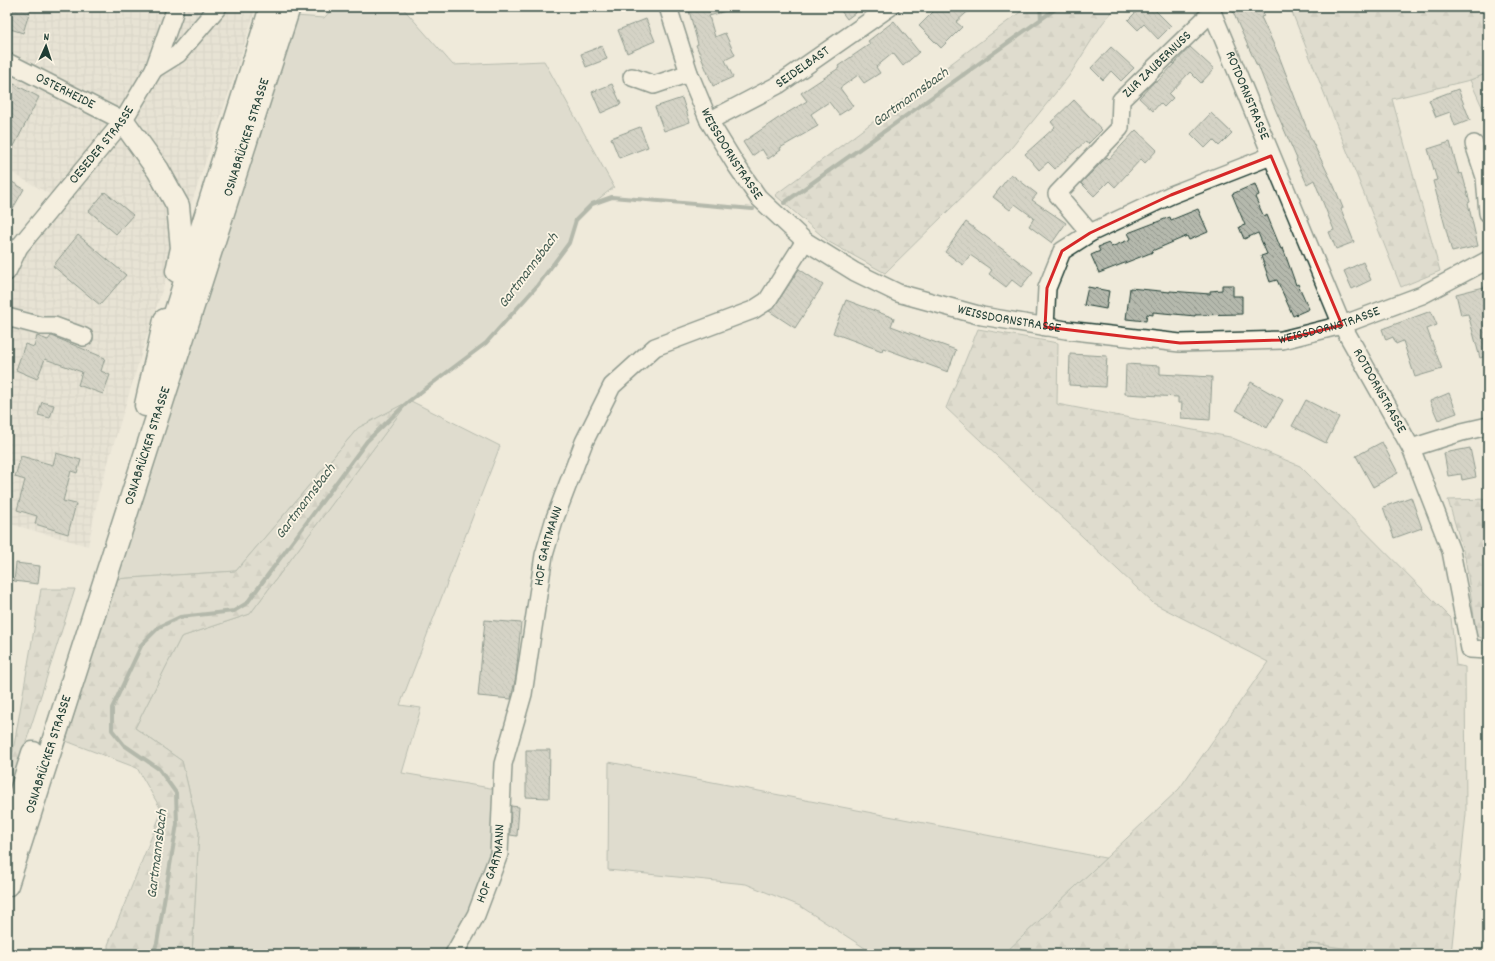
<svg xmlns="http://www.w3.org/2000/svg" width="1495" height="961" viewBox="0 0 1495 961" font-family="Dekko,sans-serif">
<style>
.industrial{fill:url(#industrial-grid)}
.green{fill:#cccdbf;stroke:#76857a}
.forest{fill:url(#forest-firs);stroke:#76857a}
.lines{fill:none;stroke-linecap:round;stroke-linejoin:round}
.stream{stroke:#6c7d71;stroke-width:4}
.building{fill:url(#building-back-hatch);stroke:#1f3d34}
.minor-casing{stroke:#1f3d34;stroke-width:20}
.highway-casing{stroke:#1f3d34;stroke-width:25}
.minor{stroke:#fcf5e5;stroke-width:17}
.highway{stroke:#fcf5e5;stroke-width:22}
.marked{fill:none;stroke:#d62828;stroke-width:3;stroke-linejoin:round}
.labels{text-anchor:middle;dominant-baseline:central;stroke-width:3.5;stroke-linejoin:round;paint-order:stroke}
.street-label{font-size:14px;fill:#1f3d34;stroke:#fcf5e5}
.water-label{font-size:15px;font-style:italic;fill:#455d53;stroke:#fcf5e5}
</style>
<defs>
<pattern id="industrial-grid" width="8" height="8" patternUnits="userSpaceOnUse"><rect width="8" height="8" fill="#dedbcc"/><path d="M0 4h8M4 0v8" fill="none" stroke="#bebdb0"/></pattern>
<pattern id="forest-firs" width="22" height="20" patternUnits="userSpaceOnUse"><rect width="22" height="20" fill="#cccdbf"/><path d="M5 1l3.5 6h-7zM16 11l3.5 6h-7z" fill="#afb1a5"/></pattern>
<pattern id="building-back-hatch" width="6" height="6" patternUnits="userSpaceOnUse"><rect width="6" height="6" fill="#b5b9ad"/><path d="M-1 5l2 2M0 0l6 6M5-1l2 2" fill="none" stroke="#93988e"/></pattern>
</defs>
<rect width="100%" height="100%" fill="#efeada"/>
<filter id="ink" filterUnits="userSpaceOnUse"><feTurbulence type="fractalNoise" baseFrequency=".025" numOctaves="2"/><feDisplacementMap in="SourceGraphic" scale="8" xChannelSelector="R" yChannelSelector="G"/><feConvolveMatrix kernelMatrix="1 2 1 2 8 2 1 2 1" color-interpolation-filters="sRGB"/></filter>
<g filter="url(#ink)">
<!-- industrial -->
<path class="industrial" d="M7 7H256L237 68 147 335 99 492 88 546 7 523V295L25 254 65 203 7 170Z"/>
<!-- green -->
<path class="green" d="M334 7H402L453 65 544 61 614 187 592 204 576 220 569 243 537 286 486 343 409 400 500 446 400 705 421 708 402 773 502 790 499 854 454 954H192L199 832 182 761 135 728 181 637 250 614 408 402 358 428 236 571 115 579 295 16 324 18Z
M1488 73V120L1470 80Z
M609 762 1105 858H1106L1004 954H874L800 906 746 884 608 870Z
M1306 943 1383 953 1386 954H1307Z"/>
<!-- forest -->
<path class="forest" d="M1027 7H1116L1102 24 1069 76 1008 152 885 273 829 242 775 195Z
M1290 7H1488V73L1470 80 1392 99 1440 271 1401 287Z
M978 329 1058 343 1057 404 1230 437 1300 466 1451 618 1456 665 1465 667 1466 814 1451 954H1386L1307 943V954H1004L1179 789 1268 662 1153 603 946 408Z
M409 401 250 614 181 637 135 728 182 761 199 832 192 954H108V945L162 811 137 768 66 741 115 579 236 571 358 428Z
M1488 499V641L1477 636 1465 557 1448 500Z
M41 589H75L7 801V767L13 751Z"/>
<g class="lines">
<!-- stream -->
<path class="stream" d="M1040 7 1041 19
M784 203 1058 7
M153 954 157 943 177 824 176 793 159 769 124 745 112 730V708L142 644 159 627 180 617 234 611 247 603 367 441 409 401 486 343 537 286 569 243 576 220 592 204 612 197 753 209"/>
</g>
<!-- building -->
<path class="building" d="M7 7H31L23 33 7 28Z
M688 7H729V10L709 16 715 37 725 33 735 55 725 60 733 77 713 86 696 45 698 44Z
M838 7H863L847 19Z
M938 7H973L956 22 962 27 941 48 919 26Z
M1141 7H1152L1171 26 1158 39 1144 24 1138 30 1128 20Z
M1231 7H1261L1264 16 1261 17 1279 56 1310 137 1334 186 1343 208 1341 209 1354 242 1336 249 1329 232 1334 230 1314 180 1307 184 1296 160 1297 159 1273 104 1258 65 1257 66 1239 26Z
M646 19 655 41 627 53 618 30Z
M894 21 919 52 903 66 893 53 876 67 880 73 864 83 858 75 840 88 853 106 839 115 829 102 811 114 818 126 780 148 781 150 768 159 762 149 752 156 743 142 777 119 807 101 801 93 839 68 838 66 870 44 868 41Z
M602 46 607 59 586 67 581 54Z
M1111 47 1134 68 1121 81 1111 71 1103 80 1091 68Z
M1190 47 1214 69 1201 83 1190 72 1169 94 1173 98 1164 107 1160 103 1153 111 1139 98 1155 81 1157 82Z
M14 84 39 97 7 160V97Z
M612 84 621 104 601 113 592 92Z
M1458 89 1470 120 1455 126 1450 112 1436 117 1429 100Z
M682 98 690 122 664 131 655 107Z
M1074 100 1102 130 1088 144 1086 141 1055 169 1048 162 1039 170 1025 154 1055 127 1051 122Z
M1211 113 1232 133 1219 146 1213 140 1205 148 1191 134Z
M640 127 648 147 619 158 611 138Z
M1136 130 1157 150 1145 163 1141 159 1115 187 1109 181 1094 196 1081 183 1107 157 1109 159Z
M1450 142 1459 174 1462 173 1470 202 1468 203 1478 246 1452 252 1433 181 1437 180 1428 149Z
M1011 174 1037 194 1032 200 1066 223 1052 243 1029 226 1034 218 1015 204 1010 210 993 197Z
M7 179 24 189 7 219Z
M1255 184 1259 195 1255 197 1264 217 1267 215 1281 249 1283 248 1296 285 1298 284 1309 309 1293 316 1277 280 1270 282 1261 256 1267 254 1258 233 1244 239 1239 227 1245 225 1232 194Z
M105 192 133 215 116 234 89 211Z
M1198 209 1208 232 1189 240 1187 236 1152 251 1153 252 1099 273 1091 255 1100 251 1098 247 1109 243 1111 247 1131 239 1128 233 1170 217 1171 220Z
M966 222 1033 272 1021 287 1012 280 1006 287 989 274 992 270 970 255 963 265 945 252Z
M78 235 126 275 100 305 53 266Z
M1363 262 1371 280 1352 289 1344 271Z
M799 269 823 285 795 328 769 311 775 306Z
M1222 285H1233V296H1242V314L1195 315V316L1153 312V315L1147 314 1146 321 1126 319 1130 288 1170 292V291L1210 294V291L1222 290Z
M1088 287 1109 291 1106 309 1084 305Z
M1484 287 1485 291 1488 290V355L1480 358 1468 314 1461 315 1456 294Z
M846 300 894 318 891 326 956 350 948 372 883 348 882 351 833 333Z
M1431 311 1437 325 1427 329 1442 369 1415 377 1403 341 1396 344 1393 337 1386 340 1382 329Z
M37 336 48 340 51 336H52L105 358 101 371 110 375 103 394 78 385 82 372 45 359 37 379 16 370 25 344 34 347Z
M1070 354 1107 356 1105 387 1069 385Z
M1126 364 1160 366V374L1212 377 1210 420 1181 418 1182 403H1178V397L1125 394Z
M1251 382 1283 400 1267 428 1236 410Z
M1449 393 1457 413 1438 420 1430 401Z
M1306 400 1339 417 1326 443 1292 426Z
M42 402 54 405 50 418 38 415Z
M1382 442 1398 473 1373 487 1356 456Z
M1470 448 1476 477 1462 480 1461 474 1448 476 1444 453Z
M56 453 81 460 77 473 71 471 63 501 76 504 68 534 35 524 37 516 17 510 25 480 15 477 21 456 53 465Z
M1411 497 1422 528 1394 538 1383 507Z
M16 563 40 566 38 584 14 581Z
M485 620 521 623 516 676 511 699 478 696Z
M526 750H550L549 798 526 797Z
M511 806 519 807 517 836 510 835Z"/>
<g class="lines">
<defs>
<g id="minor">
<path id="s1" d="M668 7 689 73 709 121 736 165 758 197 805 241 855 272 898 293 982 316 1066 330 1180 343 1282 340 1342 325 1422 295 1488 260"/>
<path id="s2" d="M1210 7 1342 325 1411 448 1451 551 1470 649 1488 650"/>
<path id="s3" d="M7 62 123 121"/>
<path d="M154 69 178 54 218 7"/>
<path d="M632 77 654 85 689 73"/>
<path id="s4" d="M709 121 778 85 890 7"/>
<path d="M1474 144 1485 177 1488 213"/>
<path id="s5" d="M1090 233 1057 194 1120 128 1121 100 1212 12"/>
<path id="s6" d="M7 272 19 247 123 121 154 69 174 13V7"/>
<path d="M7 317 41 326H54L84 337"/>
<path d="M1045 327 1047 288 1062 251 1090 233 1171 195 1271 156"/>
<path d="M1411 448 1462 432 1488 426"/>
<path id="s7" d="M454 954 476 915 499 854 503 764 523 694 544 555 555 518 584 442 612 386 655 347 753 310 767 301 805 241"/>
</g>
<g id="highway">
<path d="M123 121 158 170 178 206 182 248 177 271"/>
<path d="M168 336 271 7"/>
<path d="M146 405 165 320"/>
<path d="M7 835 33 753"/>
<path id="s8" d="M7 885 289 7"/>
</g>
</defs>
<!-- minor casing -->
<use href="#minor" class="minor-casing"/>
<!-- highway casing -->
<use href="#highway" class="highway-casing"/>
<!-- minor -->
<use href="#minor" class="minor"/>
<!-- highway -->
<use href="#highway" class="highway"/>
</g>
</g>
<!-- marked area -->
<path d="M0 0H1495V961H0ZM1271 156 1342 325 1282 340 1180 343 1045 327 1047 288 1062 251 1090 233 1171 195Z" fill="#efeada" fill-opacity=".55" fill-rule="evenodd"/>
<path class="marked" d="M1271 156 1342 325 1282 340 1180 343 1045 327 1047 288 1062 251 1090 233 1171 195Z"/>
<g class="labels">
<!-- street labels -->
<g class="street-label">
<text stroke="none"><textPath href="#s5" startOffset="221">ZUR ZAUBERNUSS</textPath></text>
<text stroke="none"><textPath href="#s4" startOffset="108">SEIDELBAST</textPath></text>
<text stroke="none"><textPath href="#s3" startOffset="65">OSTERHEIDE</textPath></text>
<text stroke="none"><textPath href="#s2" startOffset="96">ROTDORNSTRASSE</textPath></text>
<text stroke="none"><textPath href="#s8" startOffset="785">OSNABRÜCKER STRASSE</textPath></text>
<text stroke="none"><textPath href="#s6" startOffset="159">OESEDER STRASSE</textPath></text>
<text stroke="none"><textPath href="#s1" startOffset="161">WEISSDORNSTRASSE</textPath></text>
<text stroke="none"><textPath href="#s1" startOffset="497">WEISSDORNSTRASSE</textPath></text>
<text stroke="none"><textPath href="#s1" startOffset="821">WEISSDORNSTRASSE</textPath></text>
<text stroke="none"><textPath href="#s2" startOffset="420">ROTDORNSTRASSE</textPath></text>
<text stroke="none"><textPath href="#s8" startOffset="461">OSNABRÜCKER STRASSE</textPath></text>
<text stroke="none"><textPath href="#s7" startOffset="423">HOF GARTMANN</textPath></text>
<text stroke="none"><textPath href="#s8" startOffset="137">OSNABRÜCKER STRASSE</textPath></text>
<text stroke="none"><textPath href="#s7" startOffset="99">HOF GARTMANN</textPath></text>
</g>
<!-- water labels -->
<g class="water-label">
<text transform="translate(911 98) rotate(-36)">Gartmannsbach</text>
<text transform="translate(529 271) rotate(-53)">Gartmannsbach</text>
<text transform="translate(306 502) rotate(-53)">Gartmannsbach</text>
<text transform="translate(158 854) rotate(-83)">Gartmannsbach</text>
</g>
</g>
<!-- margin -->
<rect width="1495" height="961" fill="none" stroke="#fcf5e5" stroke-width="24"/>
<rect x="12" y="12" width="1471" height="937" fill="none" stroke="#1f3d34" stroke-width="1.5" filter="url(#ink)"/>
<!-- north arrow -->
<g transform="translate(46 46) rotate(3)" stroke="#fcf5e5" stroke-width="3" paint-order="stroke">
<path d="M0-3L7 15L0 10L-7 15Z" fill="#1f3d34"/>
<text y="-6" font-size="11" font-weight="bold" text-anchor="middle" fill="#1f3d34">N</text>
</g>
</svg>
